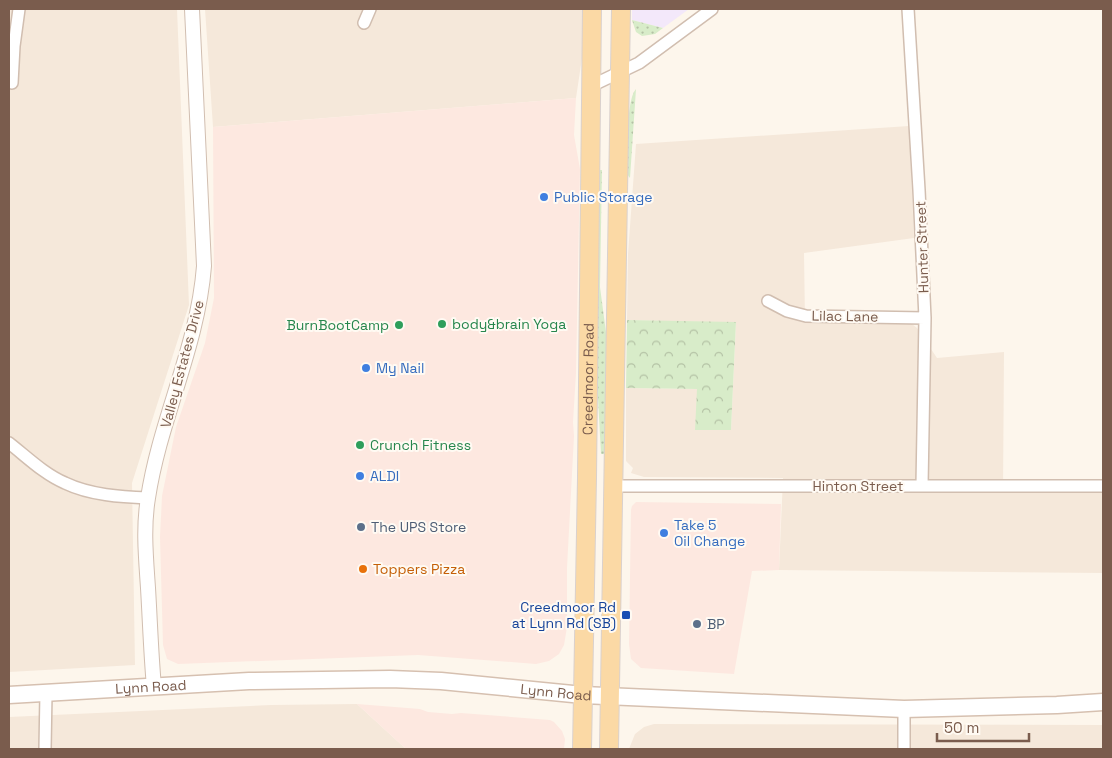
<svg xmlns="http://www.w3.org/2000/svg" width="1112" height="758" viewBox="0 0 1112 758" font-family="'Space Grotesk',sans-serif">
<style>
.residential{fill:#f5e8da}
.commercial{fill:#fde8e0}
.education{fill:#f3e8fa}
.grass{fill:url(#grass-dots)}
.forest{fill:url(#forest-crowns)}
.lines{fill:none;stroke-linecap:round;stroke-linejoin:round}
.minor-casing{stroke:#d1beb0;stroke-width:14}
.tertiary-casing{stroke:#d1beb0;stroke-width:16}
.secondary-casing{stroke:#d6c0b0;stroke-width:19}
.primary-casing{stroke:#dad1cd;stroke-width:20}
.minor{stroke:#fff;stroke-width:11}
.tertiary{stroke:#fff;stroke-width:14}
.secondary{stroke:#fff;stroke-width:16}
.primary{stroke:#fbd9a5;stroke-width:18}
.shop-dot{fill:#3f7fe0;stroke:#fffaf3;stroke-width:2}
.leisure-dot{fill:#2e9e5b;stroke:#fffaf3;stroke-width:2}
.service-dot{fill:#5c6f8a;stroke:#fffaf3;stroke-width:2}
.food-dot{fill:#e8710a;stroke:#fffaf3;stroke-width:2}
.transit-dot{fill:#1a4fb4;stroke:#fffaf3;stroke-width:2}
.labels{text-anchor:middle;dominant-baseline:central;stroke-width:4;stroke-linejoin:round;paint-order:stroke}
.shop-label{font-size:14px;fill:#366cbe;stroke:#fffaf3;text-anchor:start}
.street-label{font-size:14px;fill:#7a5c4d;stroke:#fffaf3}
.leisure-label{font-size:14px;fill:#27864d;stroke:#fffaf3;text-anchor:start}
.service-label{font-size:14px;fill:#4e5e75;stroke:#fffaf3;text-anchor:start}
.food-label{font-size:14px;fill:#c56008;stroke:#fffaf3;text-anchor:start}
.transit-label{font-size:14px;fill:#164399;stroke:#fffaf3;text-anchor:end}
</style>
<defs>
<pattern id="grass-dots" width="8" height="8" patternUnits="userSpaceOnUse" patternTransform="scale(1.25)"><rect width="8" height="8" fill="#d8ecc9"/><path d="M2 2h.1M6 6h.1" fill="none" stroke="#b4c2a5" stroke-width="1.8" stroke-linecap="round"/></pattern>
<pattern id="forest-crowns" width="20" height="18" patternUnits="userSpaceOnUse" patternTransform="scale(1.25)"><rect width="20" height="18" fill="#d8ecc9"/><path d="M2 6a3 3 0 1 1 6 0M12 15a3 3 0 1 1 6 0" fill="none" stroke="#b4c2a5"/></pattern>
</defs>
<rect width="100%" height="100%" fill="#fdf6ec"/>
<!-- residential -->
<path class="residential" d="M9 9H177L189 305 132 483 135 665 9 672Z
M205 9H583L582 58 576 98 213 127Z
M909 126 914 238 804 253 805 321 912 324 917 328 937 358 1004 352 1003 492 1103 493V573L779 570 783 478 644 477 631 473 633 468 626 461V388L697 389 731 430 736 323 627 320 628 254 636 144Z
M357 704 406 749H9V717L271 705Z
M654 724 1103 725V749H629L635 734 644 727Z"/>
<!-- commercial -->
<path class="commercial" d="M576 98 574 135 580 169 576 373 573 422 574 436 567 568V627L564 645 559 654 549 661 536 664 418 655 178 664 167 659 163 645 160 537 162 496 176 427 205 343 214 298 213 127Z
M636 502 781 504 779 570 752 571 734 674 641 668 631 659 629 644 631 510 632 506Z
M357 704 420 709 428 712 452 714 461 713 550 720 554 722 562 731 565 739 564 749H406Z"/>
<!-- education -->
<path class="education" d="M632 9H689L663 28 632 20Z"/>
<!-- grass -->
<path class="grass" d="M632 20 663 28 655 34 642 36 636 32Z
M636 89 630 178 627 174C627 157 626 99 636 89Z
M598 170H602L600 287 607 340 606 454H601L596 362Z"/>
<!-- forest -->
<path class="forest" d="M627 320 736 322 731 430H695L697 389 626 388Z"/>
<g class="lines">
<defs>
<path id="minor" d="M908 9 919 190 925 318 922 485
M364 23 370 9
M12 83 14 46 19 9
M591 86 639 63 712 9
M768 301 787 311 806 316 925 318
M9 443C27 457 44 474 65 483 90 495 121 497 148 498
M613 486H1103
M45 749 46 693
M904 749V709"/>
<path id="tertiary" d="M154 687C151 654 150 621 148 588 146 558 143 528 148 498 160 419 198 346 204 266L192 9"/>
<g id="secondary">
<path id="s1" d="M9 695 249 681 390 679 441 681 583 695 904 709 1057 705 1103 702"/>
</g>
<g id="primary">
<path id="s2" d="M582 749 587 478 592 9"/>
<path d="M609 749 621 9"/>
</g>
</defs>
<!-- minor casing -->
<use href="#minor" class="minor-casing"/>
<!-- tertiary casing -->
<use href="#tertiary" class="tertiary-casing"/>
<!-- secondary casing -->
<use href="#secondary" class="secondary-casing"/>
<!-- primary casing -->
<use href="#primary" class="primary-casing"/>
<!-- minor -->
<use href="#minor" class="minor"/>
<!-- tertiary -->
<use href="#tertiary" class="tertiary"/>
<!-- secondary -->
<use href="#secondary" class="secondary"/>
<!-- primary -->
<use href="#primary" class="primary"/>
</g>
<!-- markers -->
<g class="shop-dot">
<circle cx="544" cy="197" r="5"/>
<circle cx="366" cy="368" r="5"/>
<circle cx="360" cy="476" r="5"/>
<circle cx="664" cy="533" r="5"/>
</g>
<g class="leisure-dot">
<circle cx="442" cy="324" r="5"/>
<circle cx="399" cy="325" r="5"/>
<circle cx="360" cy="445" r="5"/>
</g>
<g class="service-dot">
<circle cx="361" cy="527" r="5"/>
<circle cx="697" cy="624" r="5"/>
</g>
<circle class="food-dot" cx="363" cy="569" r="5"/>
<rect class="transit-dot" x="621" y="610" width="10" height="10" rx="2.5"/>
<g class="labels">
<!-- shop labels -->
<g class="shop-label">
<text x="554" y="197">Public Storage</text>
<text x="376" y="368">My Nail</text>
<text x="370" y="476">ALDI</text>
<text x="674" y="525">Take 5<tspan x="674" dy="16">Oil Change</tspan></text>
</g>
<!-- street labels -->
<g class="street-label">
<text transform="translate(922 247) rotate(-92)">Hunter Street</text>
<text transform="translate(845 316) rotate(1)">Lilac Lane</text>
<text transform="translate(182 364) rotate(-75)">Valley Estates Drive</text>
<text stroke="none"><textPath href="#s2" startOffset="370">Creedmoor Road</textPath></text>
<text x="858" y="486">Hinton Street</text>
<text stroke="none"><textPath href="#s1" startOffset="142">Lynn Road</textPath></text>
<text stroke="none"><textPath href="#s1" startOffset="548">Lynn Road</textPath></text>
</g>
<!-- leisure labels -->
<g class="leisure-label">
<text x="452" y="324">body&amp;brain Yoga</text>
<text x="389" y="325" text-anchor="end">BurnBootCamp</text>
<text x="370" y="445">Crunch Fitness</text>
</g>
<!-- service labels -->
<g class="service-label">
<text x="371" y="527">The UPS Store</text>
<text x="707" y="624">BP</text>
</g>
<!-- food labels -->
<g class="food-label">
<text x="373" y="569">Toppers Pizza</text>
</g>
<!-- transit labels -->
<g class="transit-label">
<text x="616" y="607">Creedmoor Rd<tspan x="616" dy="16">at Lynn Rd (SB)</tspan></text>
</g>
</g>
<!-- border -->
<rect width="1112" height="758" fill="none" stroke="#7a5c4d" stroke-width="20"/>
<!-- scale -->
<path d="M937 733v8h92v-8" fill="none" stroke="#7a5c4d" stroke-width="2.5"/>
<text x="944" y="733" font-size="15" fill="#7a5c4d" stroke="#fffaf3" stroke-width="4" paint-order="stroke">50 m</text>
</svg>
